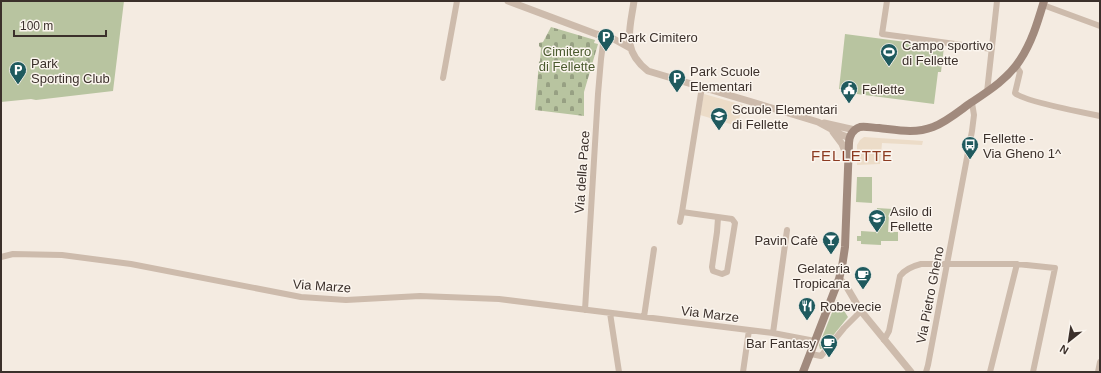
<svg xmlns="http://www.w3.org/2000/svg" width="1101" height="373" viewBox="0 0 1101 373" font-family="Arial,sans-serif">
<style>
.grass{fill:#b8c4a0}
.cemetery{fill:url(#cemetery-stones)}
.plaza{fill:#ecdcc8}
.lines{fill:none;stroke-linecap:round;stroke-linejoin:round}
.minor{stroke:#cdbbac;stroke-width:6}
.tertiary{stroke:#cdbbac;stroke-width:7}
.secondary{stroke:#a18a7d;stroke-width:8}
.labels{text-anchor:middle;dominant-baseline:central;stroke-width:3;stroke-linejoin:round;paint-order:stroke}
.poi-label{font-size:13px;fill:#3b302b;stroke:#fbf5ee;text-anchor:start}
.park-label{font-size:13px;fill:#4a5a2e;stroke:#fbf5ee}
.street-label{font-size:13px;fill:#3b302b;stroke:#fbf5ee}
.quarter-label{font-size:15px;letter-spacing:1px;fill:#8c3b22;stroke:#fbf5ee}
</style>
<defs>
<pattern id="cemetery-stones" width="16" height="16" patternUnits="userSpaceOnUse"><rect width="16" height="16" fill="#b8c4a0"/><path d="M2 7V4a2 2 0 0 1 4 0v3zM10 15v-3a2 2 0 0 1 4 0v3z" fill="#97a083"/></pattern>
</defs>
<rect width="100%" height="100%" fill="#f4ebe1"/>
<!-- grass -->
<path class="grass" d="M1 1H124L113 91 36 100 31 99 1 102Z
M845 34 944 47 941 72H938L934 104 857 94V92L839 89Z
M857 177H872V203L856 202Z
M877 208 893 209V215H889L888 232H898V241H881V245L861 244V241H857V236H861V231L876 232Z
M837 300 848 317 823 348 820 349 819 345Z"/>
<!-- cemetery -->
<path class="cemetery" d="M551 27 595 40 594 43 598 44 584 92V116L535 110 539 62 540 61 541 48 539 46V43L543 42Z"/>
<!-- plaza -->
<path class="plaza" d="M704 94 743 105 737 126 700 115Z
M864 137 923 141 922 145 882 143 880 164 857 165V145L860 140Z"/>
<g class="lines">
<!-- minor -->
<path class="minor" d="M887 1 882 34 992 49
M1043 5 1100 26
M1016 66 1020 72 1015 93C1022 101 1085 113 1100 116
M443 78 457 1
M702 87 682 212 732 219 735 223 727 272 722 274 713 271 712 267 717 232 718 218
M987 92 997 1
M680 222 682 212
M1 257 13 254 62 255 131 264 301 297 346 300 420 296 499 299 773 333 815 341
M585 310 598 94 601 59 604 36
M610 313 619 372
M644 317 654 249
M773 333 787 230
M884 340 889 331 900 276C905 269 913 266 921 264H1017L1055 268 1033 372
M811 354 821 356 844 328 861 311
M743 372 749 330
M926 372 928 365 972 131 974 115 972 103
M990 372 1017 264
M1098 372 1100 362"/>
<!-- tertiary -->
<path class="tertiary" d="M508 1 596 34 612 38 630 48
M634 1C630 30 621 50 648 71L795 115 818 122 842 135 850 138
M824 123 855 130
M833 132 842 144 848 159
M839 279 845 284 861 311 911 372"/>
<!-- secondary -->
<path class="secondary" d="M803 372 839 279 842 267 845 247 849 143C849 136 853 129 860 127 866 126 873 128 879 128 897 130 915 134 933 127 946 122 958 112 969 104 987 92 1008 79 1020 60 1032 42 1038 21 1044 1"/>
</g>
<!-- icons -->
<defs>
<symbol id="parking-pin" viewBox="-11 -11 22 30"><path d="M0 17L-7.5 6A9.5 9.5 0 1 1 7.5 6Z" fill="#1f5a5e" stroke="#fbf5ee"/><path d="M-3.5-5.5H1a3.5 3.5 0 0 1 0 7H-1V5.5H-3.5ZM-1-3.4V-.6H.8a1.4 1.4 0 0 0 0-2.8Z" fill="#fff"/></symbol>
<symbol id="stadium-pin" viewBox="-11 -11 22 30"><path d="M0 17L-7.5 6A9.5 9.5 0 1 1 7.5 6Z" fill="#1f5a5e" stroke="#fbf5ee"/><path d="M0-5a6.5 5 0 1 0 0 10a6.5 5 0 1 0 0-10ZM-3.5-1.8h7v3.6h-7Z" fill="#fff"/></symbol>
<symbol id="civic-pin" viewBox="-11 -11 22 30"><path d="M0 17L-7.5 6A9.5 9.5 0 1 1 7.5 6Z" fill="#1f5a5e" stroke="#fbf5ee"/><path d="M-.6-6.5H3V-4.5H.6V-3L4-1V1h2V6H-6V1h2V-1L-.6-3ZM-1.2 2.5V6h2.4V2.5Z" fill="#fff"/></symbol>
<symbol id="school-pin" viewBox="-11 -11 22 30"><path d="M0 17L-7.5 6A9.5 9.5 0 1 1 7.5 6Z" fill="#1f5a5e" stroke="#fbf5ee"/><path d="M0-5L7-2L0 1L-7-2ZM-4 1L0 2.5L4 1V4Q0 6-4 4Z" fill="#fff"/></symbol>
<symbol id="bus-pin" viewBox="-11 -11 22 30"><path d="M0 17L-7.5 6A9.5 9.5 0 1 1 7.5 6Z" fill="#1f5a5e" stroke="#fbf5ee"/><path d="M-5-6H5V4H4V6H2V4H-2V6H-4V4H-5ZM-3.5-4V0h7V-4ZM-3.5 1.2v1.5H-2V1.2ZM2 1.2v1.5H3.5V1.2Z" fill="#fff"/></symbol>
<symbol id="bar-pin" viewBox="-11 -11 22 30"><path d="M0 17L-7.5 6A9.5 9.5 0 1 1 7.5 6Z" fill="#1f5a5e" stroke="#fbf5ee"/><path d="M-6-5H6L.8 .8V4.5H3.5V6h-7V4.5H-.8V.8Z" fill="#fff"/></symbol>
<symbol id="cafe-pin" viewBox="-11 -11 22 30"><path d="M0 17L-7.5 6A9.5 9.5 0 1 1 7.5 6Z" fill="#1f5a5e" stroke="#fbf5ee"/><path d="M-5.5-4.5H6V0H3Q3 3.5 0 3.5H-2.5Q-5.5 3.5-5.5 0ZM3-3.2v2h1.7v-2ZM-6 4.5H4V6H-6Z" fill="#fff"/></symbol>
<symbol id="restaurant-pin" viewBox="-11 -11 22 30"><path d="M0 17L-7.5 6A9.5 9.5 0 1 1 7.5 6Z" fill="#1f5a5e" stroke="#fbf5ee"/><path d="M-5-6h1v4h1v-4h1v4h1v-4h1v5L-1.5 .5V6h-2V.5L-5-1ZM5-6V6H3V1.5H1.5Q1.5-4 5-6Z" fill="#fff"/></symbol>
</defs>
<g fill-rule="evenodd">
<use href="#parking-pin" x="596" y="27" width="20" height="27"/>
<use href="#stadium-pin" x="879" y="42" width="20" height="27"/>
<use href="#parking-pin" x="8" y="60" width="20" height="27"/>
<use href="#parking-pin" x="667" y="68" width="20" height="27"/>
<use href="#civic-pin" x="839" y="79" width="20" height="27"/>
<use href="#school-pin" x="709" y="106" width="20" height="27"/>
<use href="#bus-pin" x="960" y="135" width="20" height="27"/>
<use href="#school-pin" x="867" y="208" width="20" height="27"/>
<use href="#bar-pin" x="821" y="230" width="20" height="27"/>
<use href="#cafe-pin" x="853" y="265" width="20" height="27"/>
<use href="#restaurant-pin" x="797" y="296" width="20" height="27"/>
<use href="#cafe-pin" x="819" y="333" width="20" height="27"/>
</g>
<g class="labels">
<!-- poi labels -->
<g class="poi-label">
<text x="619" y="37">Park Cimitero</text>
<text x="902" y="45">Campo sportivo<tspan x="902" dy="15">di Fellette</tspan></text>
<text x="31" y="63">Park<tspan x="31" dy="15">Sporting Club</tspan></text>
<text x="690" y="71">Park Scuole<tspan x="690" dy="15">Elementari</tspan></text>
<text x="862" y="89">Fellette</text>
<text x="732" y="109">Scuole Elementari<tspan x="732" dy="15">di Fellette</tspan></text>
<text x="983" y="138">Fellette -<tspan x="983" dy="15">Via Gheno 1^</tspan></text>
<text x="890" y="211">Asilo di<tspan x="890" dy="15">Fellette</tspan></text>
<text x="818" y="240" text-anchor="end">Pavin Cafè</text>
<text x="850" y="268" text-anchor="end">Gelateria<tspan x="850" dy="15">Tropicana</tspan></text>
<text x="820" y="306">Robevecie</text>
<text x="816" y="343" text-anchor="end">Bar Fantasy</text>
</g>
<!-- park labels -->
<g class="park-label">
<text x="567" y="51">Cimitero<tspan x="567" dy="15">di Fellette</tspan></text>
</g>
<!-- street labels -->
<g class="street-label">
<text transform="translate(582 172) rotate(-86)">Via della Pace</text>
<text transform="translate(322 286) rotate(4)">Via Marze</text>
<text transform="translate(930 295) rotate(-79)">Via Pietro Gheno</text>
<text transform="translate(710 314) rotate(7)">Via Marze</text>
</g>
<!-- quarter labels -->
<g class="quarter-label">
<text x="852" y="155">FELLETTE</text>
</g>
</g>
<!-- border -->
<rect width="1101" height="373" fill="none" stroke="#3b302b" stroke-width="4"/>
<!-- north arrow -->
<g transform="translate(1069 341) rotate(210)" stroke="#fbf5ee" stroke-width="3" paint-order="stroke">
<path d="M0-3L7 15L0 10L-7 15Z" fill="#3b302b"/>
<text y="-6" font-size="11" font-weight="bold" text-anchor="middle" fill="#3b302b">N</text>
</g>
<!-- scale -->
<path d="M14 30v6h92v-6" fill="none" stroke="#3b302b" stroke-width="2"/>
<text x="20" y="30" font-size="12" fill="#3b302b" stroke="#fbf5ee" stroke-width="3" paint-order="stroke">100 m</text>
</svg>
